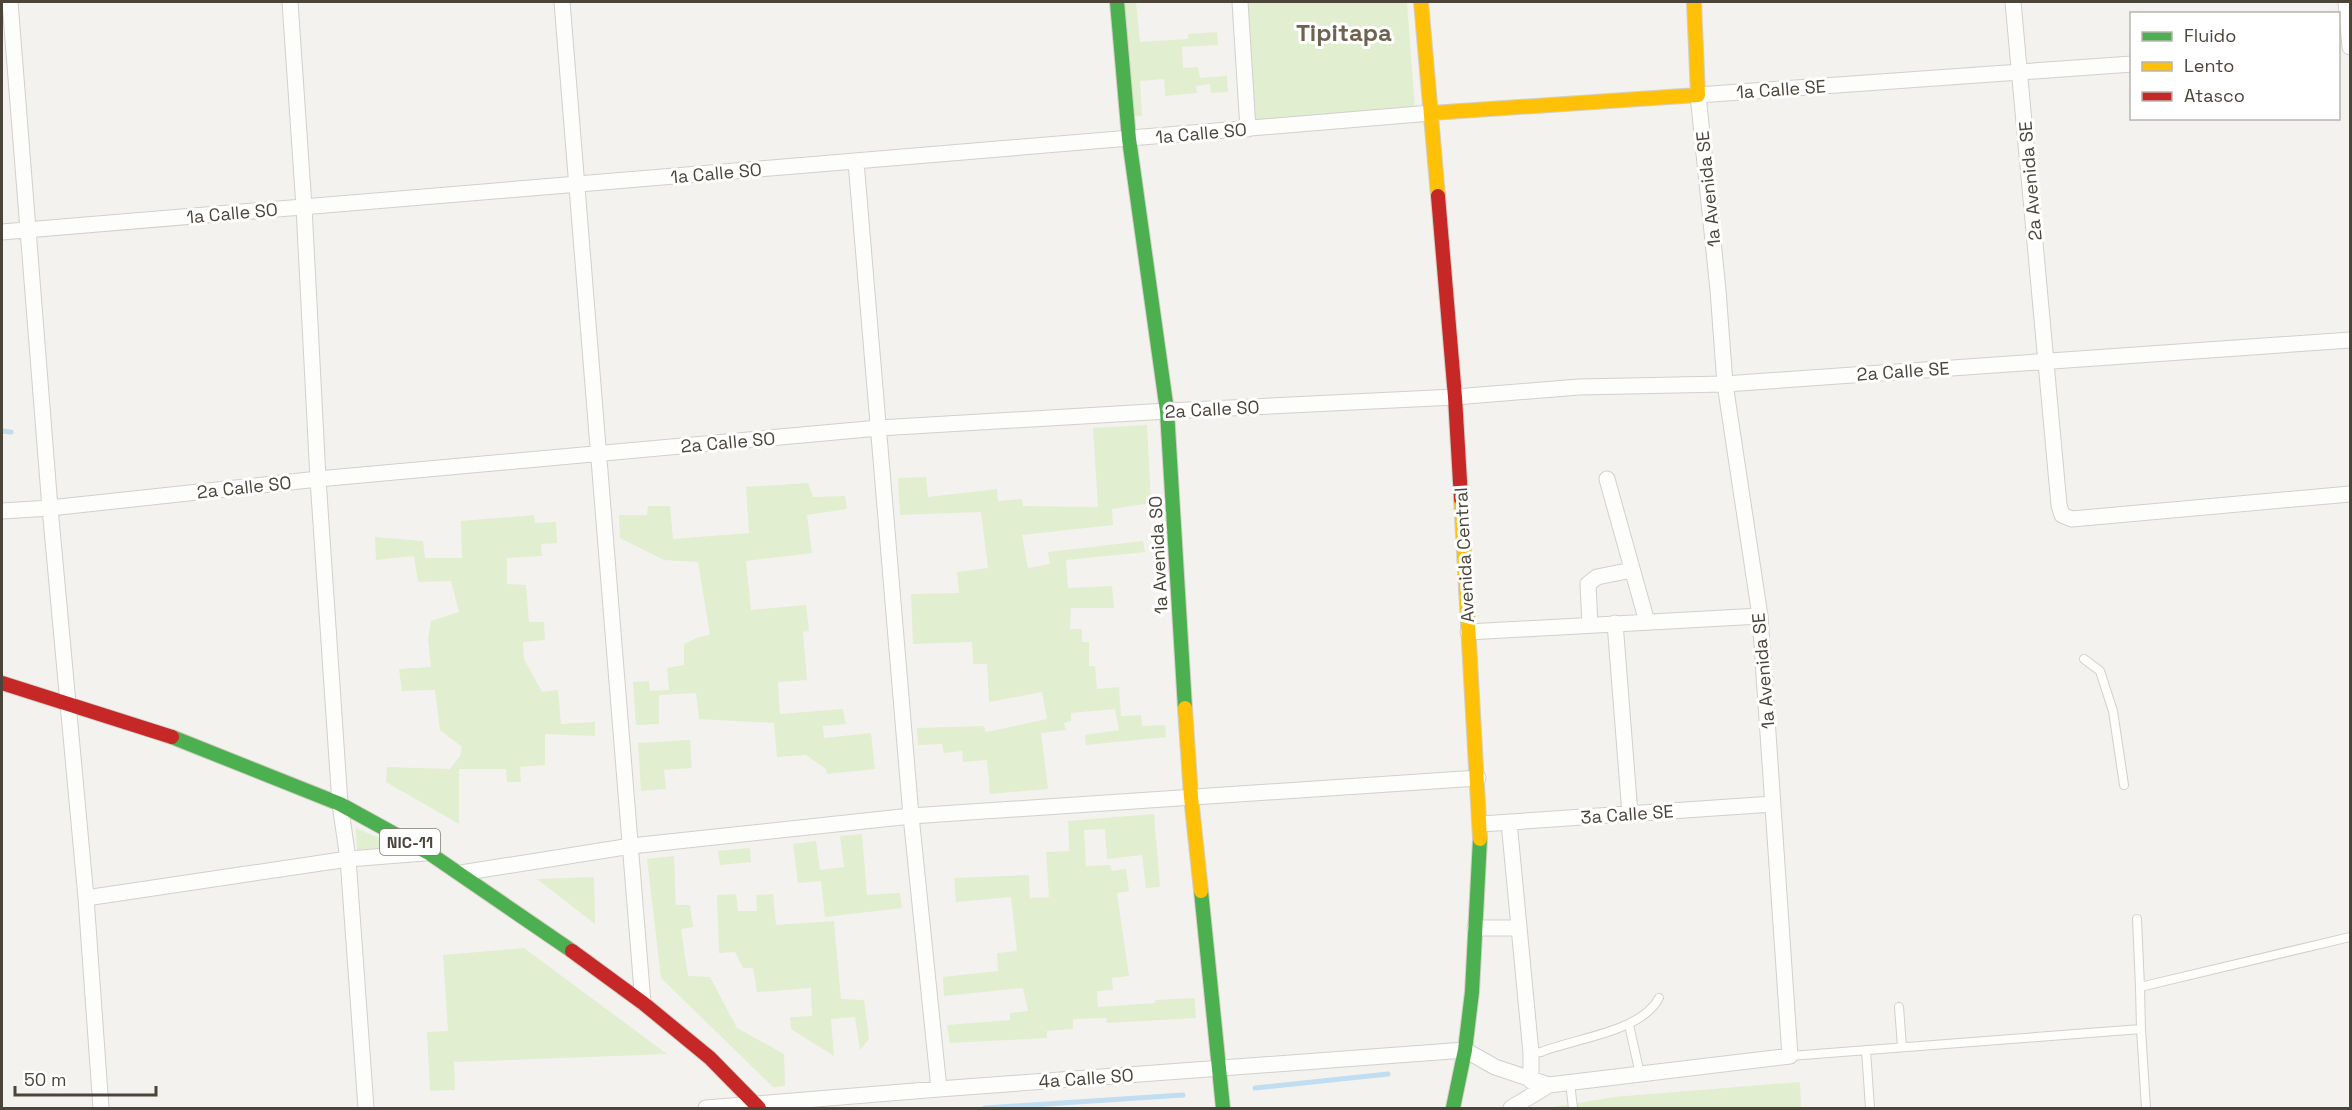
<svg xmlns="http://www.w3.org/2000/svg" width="2352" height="1110" viewBox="0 0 2352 1110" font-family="'Space Grotesk',sans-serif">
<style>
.green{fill:#e1eecf}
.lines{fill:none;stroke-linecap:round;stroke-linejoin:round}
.stream{stroke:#c0ddf1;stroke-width:5}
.lane-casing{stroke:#d2d0cb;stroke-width:10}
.street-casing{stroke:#d2d0cb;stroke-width:17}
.fast-casing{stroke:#d3cfc5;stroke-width:16}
.slow-casing{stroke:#d3cfc5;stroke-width:16}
.jam-casing{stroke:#d3cfc5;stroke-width:16}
.lane{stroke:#fdfdfc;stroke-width:8}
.street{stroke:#fdfdfc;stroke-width:15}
.fast{stroke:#4caf50;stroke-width:14}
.slow{stroke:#ffc107;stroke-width:14}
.jam{stroke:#c62828;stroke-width:14}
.labels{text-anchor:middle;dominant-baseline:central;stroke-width:6;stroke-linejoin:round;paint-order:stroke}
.shield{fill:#fff;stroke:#817c74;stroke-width:1.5}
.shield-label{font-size:16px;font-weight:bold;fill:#4b4439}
.street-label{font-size:18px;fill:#4b4439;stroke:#fff}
.district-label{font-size:24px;font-weight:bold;fill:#6e6250;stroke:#fff}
</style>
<rect width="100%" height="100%" fill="#f4f2ee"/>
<!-- green -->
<path class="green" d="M1121 2H1136L1140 42 1188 39V34L1217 32 1218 45 1182 47 1183 68 1198 67 1200 78 1227 76 1228 92 1211 93 1210 84 1196 86 1197 93 1165 96 1164 79 1140 81 1142 116 1130 117Z
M1243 2H1407L1415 109 1252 122Z
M1147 425 1151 503 1112 509 1113 525 1022 535 1028 568 1050 564 1048 552 1143 541 1145 552 1066 560 1068 588 1112 586 1114 608H1071L1070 629H1082V642H1089V666H1095L1097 689 1119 687 1121 716 1141 715 1142 726 1165 725 1166 737 1086 745 1085 735 1119 730 1115 709 1071 713V721L1064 723 1066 730 1041 733 1048 789 990 794 987 760 963 762 962 751 944 753 942 744 918 745 917 728 984 726 986 732 1047 719 1042 692 989 702 987 664H973L972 642 913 644 911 594 959 593 957 572 988 568 981 512 900 515 898 478 926 477 928 497 997 489 998 501 1022 499 1023 506 1098 507 1093 428Z
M808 483 813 497 845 496 847 509 807 515 812 553 746 561 751 610 806 605 809 631 803 632 807 680 778 682 780 714 843 709 846 724 823 726 824 738 871 733 875 769 827 774 826 769 806 755 777 757 774 723 699 719 696 693 659 695V724L636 725 633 682 649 681 650 691 669 690 667 668 684 665V644L699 637 710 635 698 562 664 560 620 538 619 515H647L648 506H670L673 539 749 533 746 487Z
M534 515 535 523 556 522 557 543 541 544 542 556 507 558V584L526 585 529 622H544L545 640 523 642 524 659 542 692 558 690 561 724 595 722V736L545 734V765L520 767 521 782H507L506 769H459V824L386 782 387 767 450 769 460 756 462 747 440 730 435 690 402 691 399 669 431 667 428 639 431 621 459 612 451 581 418 582 414 556 376 560 375 537 423 541 425 558H462L461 521Z
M690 740 692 768 664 770 666 789 641 791 638 743Z
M1154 814 1160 887 1146 888 1142 855 1107 859 1105 829 1084 830 1086 866 1110 865 1112 871 1126 869 1129 891 1117 893 1129 976 1112 978 1113 990 1097 991 1098 1007 1155 1003V1000L1195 998 1196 1018 1107 1023 1106 1018 1073 1019V1029L1047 1031V1038L950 1043 947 1025 1010 1020V1013L1028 1011 1023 988 944 996 943 977 998 971 997 953 1017 951 1011 897 956 902 954 878 1029 875 1030 898 1049 897 1046 852 1069 851 1068 821Z
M356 828 397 846 357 850Z
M862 834 867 895 900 893 902 908 825 917 821 881 798 883 793 844 816 841 820 870 844 867 840 836Z
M750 848 751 862 720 865 718 851Z
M674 856 676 905H690L693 927 681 929 688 976 710 977 737 1028 784 1054 785 1086 773 1087 661 978 647 859Z
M594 877 595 924 537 879Z
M736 894 738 911H757L756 895 773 894 776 925 834 921 841 999 864 1000 869 1039 860 1050 855 1017 831 1019 834 1056 791 1029 790 1017 812 1016 811 988 757 992 753 968H743L735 952 719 953 717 895Z
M524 948 667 1054 454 1062 455 1090 430 1091 427 1032 448 1031 443 955Z
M1800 1082 1801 1108H1548L1614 1097Z"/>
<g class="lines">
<!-- stream -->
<path class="stream" d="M2 431 11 432
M1255 1088 1388 1074
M985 1108 1183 1095"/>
<defs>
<path id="lane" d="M2084 659 2100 671 2113 711 2124 785
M2137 919 2140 987
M1899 1007 1902 1047
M1629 1025 1640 1074
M2141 1029 2146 1108
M1866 1050 1870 1108
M1531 1053 1541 1052C1576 1038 1641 1032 1659 998
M1790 1056 2141 1029 2140 987 2350 937
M1570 1083 1573 1108"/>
<path id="street" d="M10 2 50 508 86 898 101 1108
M290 2 304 207 318 479 340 804 348 859 366 1108
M562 2 643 1003
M1240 2 1248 129
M2013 2 2059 505 2062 515 2072 519 2350 494
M2346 2 2350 47
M856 162 911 816 939 1089
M2 232 1431 113
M1607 479 1647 622
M2 511 50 508 318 479 879 428 1167 411 1455 397 1579 387 1725 384 2350 340
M1615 623 1630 814
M1590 625 1588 584 1597 577 1632 570
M1468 632 1760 616
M1509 822 1531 1053V1081
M1481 824 1773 804
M461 873 631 846 911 816 1478 778
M86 898 348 859 425 853
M1475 928H1518
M706 1108 939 1089 1465 1050 1495 1067 1549 1085
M1511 1108 1549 1085 1790 1056 1760 616 1725 384 1718 290 1698 95 2132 64"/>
<path id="fast" d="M1117 2 1129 139 1167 411 1185 708
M172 737 340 804 429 853 572 951
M1201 891 1223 1108
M1453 1108 1465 1050 1472 992 1480 839"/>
<path id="slow" d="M1421 2 1438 196
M1431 113 1698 95 1694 2
M1461 499 1480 839
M1185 708 1191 797 1201 891"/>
<path id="jam" d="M1438 196 1455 397 1461 499
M2 683 172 737
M572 951 643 1003 710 1058 759 1108"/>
</defs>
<!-- lane casing -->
<use href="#lane" class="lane-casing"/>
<!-- street casing -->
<use href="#street" class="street-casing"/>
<!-- fast casing -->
<use href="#fast" class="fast-casing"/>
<!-- slow casing -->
<use href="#slow" class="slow-casing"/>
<!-- jam casing -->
<use href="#jam" class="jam-casing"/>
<!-- lane -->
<use href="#lane" class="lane"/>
<!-- street -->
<use href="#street" class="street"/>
<!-- fast -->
<use href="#fast" class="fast"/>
<!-- slow -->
<use href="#slow" class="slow"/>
<!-- jam -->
<use href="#jam" class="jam"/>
</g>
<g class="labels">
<!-- shield labels -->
<rect class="shield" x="380" y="829" width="60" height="26" rx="4.5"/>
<g class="shield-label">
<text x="410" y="842">NIC-11</text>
</g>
<!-- street labels -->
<g class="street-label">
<text transform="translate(1781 89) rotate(-4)">1a Calle SE</text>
<text transform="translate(1201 133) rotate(-5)">1a Calle SO</text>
<text transform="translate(716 173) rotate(-5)">1a Calle SO</text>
<text transform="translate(2030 181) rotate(-95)">2a Avenida SE</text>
<text transform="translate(1708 189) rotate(-96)">1a Avenida SE</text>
<text transform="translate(232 213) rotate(-5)">1a Calle SO</text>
<text transform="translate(1903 371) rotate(-4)">2a Calle SE</text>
<text transform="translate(1212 409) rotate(-3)">2a Calle SO</text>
<text transform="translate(728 442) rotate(-5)">2a Calle SO</text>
<text transform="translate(244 487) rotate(-6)">2a Calle SO</text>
<text transform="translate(1158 555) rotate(-93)">1a Avenida SO</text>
<text transform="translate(1464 555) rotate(-93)">Avenida Central</text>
<text transform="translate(1763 671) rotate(-95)">1a Avenida SE</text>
<text transform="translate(1627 814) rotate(-4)">3a Calle SE</text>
<text transform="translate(1086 1078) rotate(-4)">4a Calle SO</text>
</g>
<!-- district labels -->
<g class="district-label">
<text x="1344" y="32">Tipitapa</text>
</g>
</g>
<!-- border -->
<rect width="2352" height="1110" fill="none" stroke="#4b4439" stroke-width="6"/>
<!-- legend -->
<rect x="2130" y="12" width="210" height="108" fill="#ffffff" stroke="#b7b4b0" stroke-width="1.5"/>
<rect x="2142" y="32" width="30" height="9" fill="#4caf50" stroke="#b7b4b0" stroke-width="1.5"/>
<text x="2184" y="42" font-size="18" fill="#4b4439">Fluido</text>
<rect x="2142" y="62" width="30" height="9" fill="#ffc107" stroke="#b7b4b0" stroke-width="1.5"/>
<text x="2184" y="72" font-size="18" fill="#4b4439">Lento</text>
<rect x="2142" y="92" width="30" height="9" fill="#c62828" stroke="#b7b4b0" stroke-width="1.5"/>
<text x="2184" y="102" font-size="18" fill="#4b4439">Atasco</text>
<!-- scale -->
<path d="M15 1086v9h141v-9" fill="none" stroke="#4b4439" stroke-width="3"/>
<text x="24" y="1086" font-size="18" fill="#4b4439" stroke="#ffffff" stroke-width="4.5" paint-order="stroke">50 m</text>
</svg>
